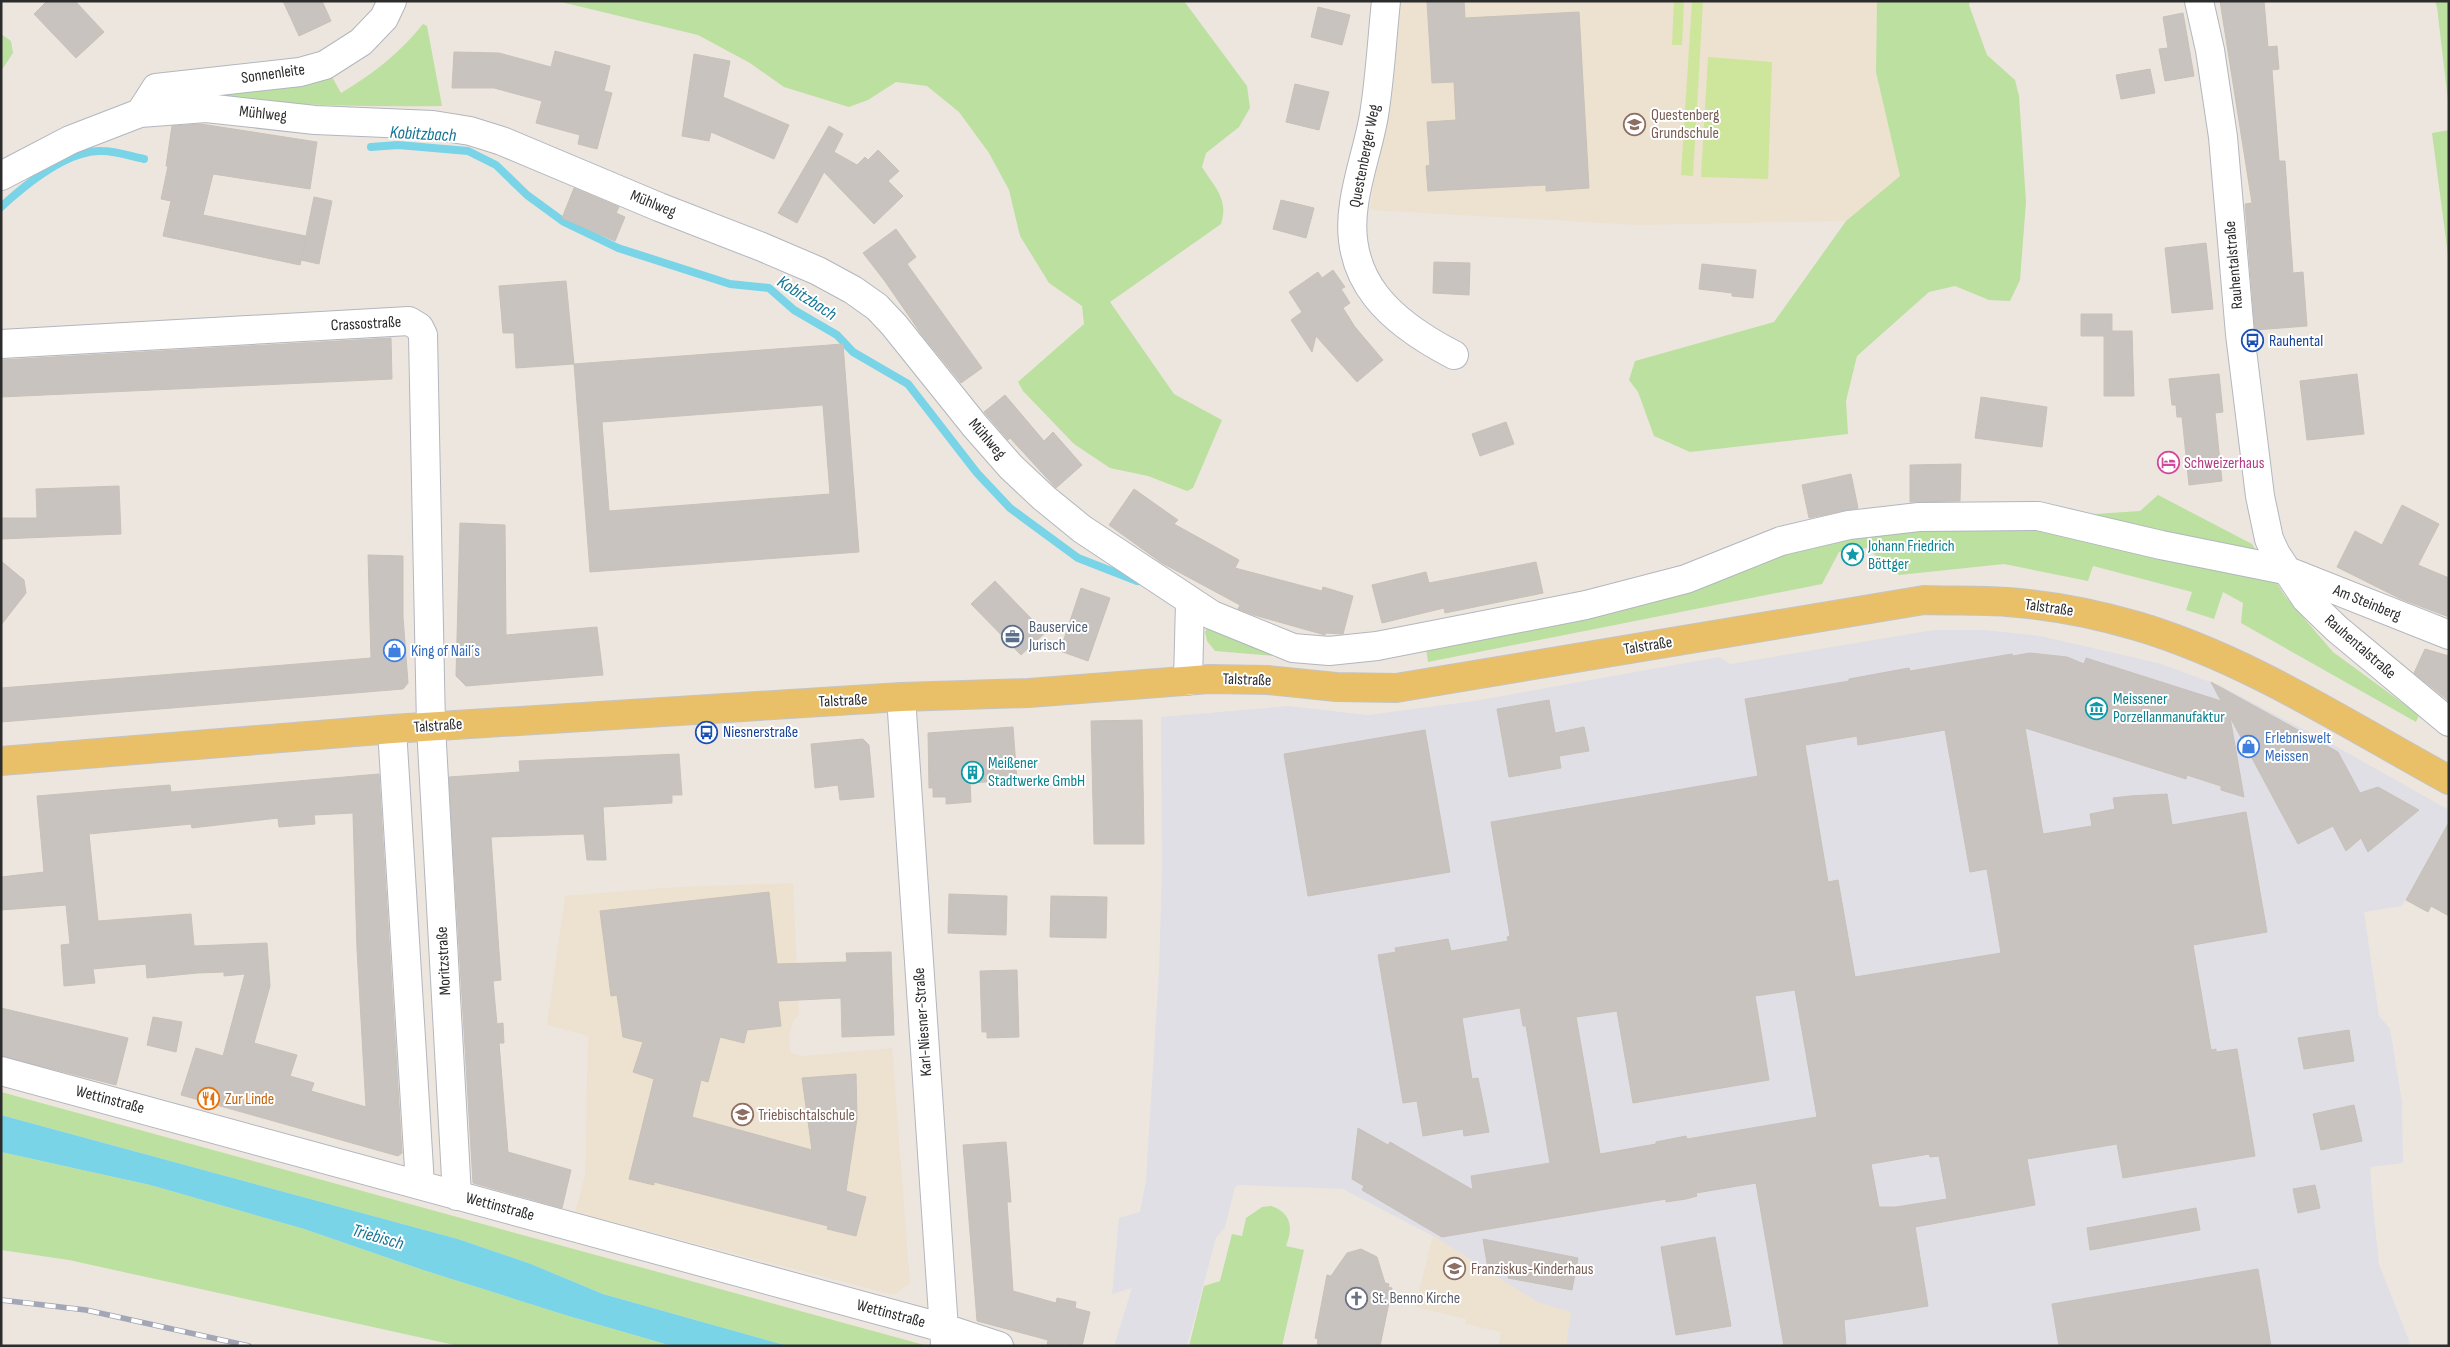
<svg xmlns="http://www.w3.org/2000/svg" width="2450" height="1347" viewBox="0 0 2450 1347" font-family="'Sofia Sans Condensed',sans-serif">
<style>
.industrial{fill:#e0dfe6}
.education{fill:#ede1d0}
.green{fill:#bbe09f}
.pitch{fill:#cde69b}
.water{fill:#79d4e8}
.lines{fill:none;stroke-linecap:round;stroke-linejoin:round}
.stream{stroke:#79d4e8;stroke-width:8}
.building{fill:#c8c3be;stroke:#c8c1b9;fill-rule:evenodd}
.minor-casing{stroke:#b2b6be;stroke-width:30}
.major-casing{stroke:#c4c4c4;stroke-width:30}
.minor{stroke:#fff;stroke-width:28}
.major{stroke:#e9c068;stroke-width:28}
.rail-casing{stroke:#a2a6b5;stroke-width:5.5}
.rail{stroke:#fff;stroke-width:4;stroke-dasharray:11;stroke-linecap:butt}
.labels{text-anchor:middle;dominant-baseline:central;stroke-width:4;stroke-linejoin:round;paint-order:stroke}
.street-label{font-size:16px;fill:#2c2c2c;stroke:#fff}
.education-label{font-size:16px;fill:#785e54;stroke:#fff;text-anchor:start}
.transit-label{font-size:16px;fill:#164399;stroke:#fff;text-anchor:start}
.hotel-label{font-size:16px;fill:#b23c85;stroke:#fff;text-anchor:start}
.culture-label{font-size:16px;fill:#0d838f;stroke:#fff;text-anchor:start}
.service-label{font-size:16px;fill:#4e5e75;stroke:#fff;text-anchor:start}
.shop-label{font-size:16px;fill:#366cbe;stroke:#fff;text-anchor:start}
.food-label{font-size:16px;fill:#c56008;stroke:#fff;text-anchor:start}
.worship-label{font-size:16px;fill:#5b616d;stroke:#fff;text-anchor:start}
.water-label{font-size:18px;font-style:italic;fill:#157596;stroke:#fff}
</style>
<rect width="100%" height="100%" fill="#ede6df"/>
<!-- industrial -->
<path class="industrial" d="M1934 630H1984L2040 636 2158 663 2219 685 2339 748 2449 810V821L2402 906 2364 912 2379 1016 2390 1029 2402 1102 2403 1163 2370 1167 2373 1206 2379 1264 2410 1343 2402 1346H1566L1570 1312 1537 1302 1433 1236 1343 1189 1238 1185 1235 1187 1225 1227 1216 1238 1187 1346H1114L1132 1288 1112 1294 1119 1218 1140 1212 1146 1180 1159 971 1162 868 1161 717 1288 706 1368 715 1474 701 1719 657 1730 664Z"/>
<!-- education -->
<path class="education" d="M1395 1H1877L1876 72 1900 176 1846 221 1639 225 1370 210 1391 61Z
M793 883 799 1014 792 1024 789 1040 791 1053 803 1056 892 1048 910 1283 894 1295 575 1212 585 1175 588 1036 547 1025 565 896 677 887Z
M1433 1236 1537 1302 1571 1312 1566 1346H1498L1501 1332 1465 1324 1466 1319 1415 1307Z"/>
<!-- green -->
<path class="green" d="M557 1H1184L1247 86 1250 108 1239 127 1206 153 1202 167C1215 188 1229 199 1221 224L1110 302 1174 394 1222 420 1193 488 1187 491 1148 476 1110 468 1074 444 1023 391 1018 382 1084 324 1082 306 1049 283 1020 236 1009 190 989 153 959 112 927 86 896 82 868 100 849 107 784 87 750 63 698 35Z
M1877 1H1970L1969 5 1987 55 2015 80 2019 96 2026 202 2020 280 2010 301 1989 300 1955 286 1929 292 1857 356 1846 401 1848 434 1690 452 1654 436 1638 392 1629 380 1635 361 1774 322 1846 221 1900 176 1876 72Z
M2435 1H2449V109L2437 7Z
M423 24 427 26 442 106C348 107 255 104 161 95L331 75 341 93C373 74 400 53 423 24Z
M1 34 11 41 13 53 1 71Z
M2449 130V263L2432 133Z
M2158 495 2252 544 2285 596 2333 652 2419 715 2416 722 2241 623 2243 603 2223 592 2214 619 2186 610 2192 592 2093 566 2088 581 2004 564 1899 575 1867 548 1839 552 1822 584 1428 662 1426 648 1809 538 1961 523 2140 511Z
M1209 624 1276 656 1215 651 1207 641 1205 632Z
M1 1092 928 1346H788L603 1294 531 1264 458 1239 1 1115Z
M1 1152 150 1185 304 1229 423 1270 565 1315 672 1346H459L69 1260 1 1250Z
M1271 1206C1292 1213 1293 1228 1286 1246L1304 1250 1282 1346H1189L1204 1286 1220 1281 1232 1234 1242 1236 1246 1218 1262 1207Z"/>
<!-- pitch -->
<path class="pitch" d="M1674 1H1684L1682 45H1672Z
M1692 1H1703L1693 176 1681 175Z
M1708 57 1772 62 1768 179 1701 177Z"/>
<!-- water -->
<path class="water" d="M1 1115 458 1239 531 1264 603 1294 788 1346H672L565 1315 423 1270 304 1229 150 1185 1 1152Z"/>
<g class="lines">
<!-- stream -->
<path class="stream" d="M371 147 398 145 468 151 496 165 527 195 564 222 618 248 730 284 769 288 794 310 837 335 853 352 908 384 977 473 1010 508 1078 558 1137 581
M1 207C26 184 67 150 102 151 115 151 130 156 144 159"/>
</g>
<!-- building -->
<path class="building" d="M47 1H75L104 32 76 58 34 14Z
M283 1H322L331 21 299 36Z
M1427 1H1464L1465 18 1579 12 1589 188 1546 191V185L1428 191 1426 166 1430 165 1427 122 1456 120 1454 82 1432 83Z
M2220 1H2264L2268 47 2277 46 2279 69 2272 70 2279 161H2285L2293 273 2303 272 2307 326 2255 330 2245 204 2252 203Z
M1318 7 1350 15 1342 45 1311 37Z
M2183 13 2194 76 2165 81 2159 49 2168 48 2163 17Z
M555 51 610 66 604 91 612 93 597 149 578 144 580 135 536 123 542 101 494 88H452L454 52 499 53 551 67Z
M694 54 730 61 723 97 789 125 774 159 711 132 709 141 682 136Z
M2150 69 2155 93 2121 99 2116 75Z
M1295 84 1329 92 1319 130 1286 122Z
M201 124 317 142 310 189 213 174 203 215 306 236 300 265 163 236 171 201 161 199 168 166H166L172 126Z
M829 126 843 134 834 152 857 165 865 157 868 160 878 150 899 171 888 181 903 196 874 224 824 172 797 223 778 213Z
M574 188 619 207 616 213 625 217 615 241 562 218Z
M314 197 332 201 319 264 301 260Z
M1281 200 1314 208 1306 238 1273 229Z
M896 229 916 257 907 264 982 368 961 383 922 335 884 280 863 253Z
M2206 243 2213 309 2172 313 2165 248Z
M1434 262 1470 263 1469 295 1433 293Z
M1702 264 1756 270 1753 298 1732 296V293L1699 289Z
M1333 270 1345 287 1341 289 1350 303 1343 308 1355 327 1383 360 1357 382 1316 336 1312 352 1291 320 1302 312 1289 292 1318 272 1322 278Z
M566 281 574 364 516 368 514 333H503L499 286Z
M2081 314H2112V331H2132L2134 396H2104V336H2081Z
M391 338 392 379 1 397V360Z
M843 344 859 552 590 572 574 364ZM823 405 830 494 609 511 602 422Z
M2219 374 2223 412 2215 413 2222 481 2189 485 2182 417H2177L2176 405H2172L2169 379Z
M2357 374 2364 434 2307 440 2300 381Z
M1005 395 1044 441 1053 432 1082 465 1056 488 1010 438 1008 440 984 412Z
M1981 397 2047 407 2042 447 1975 438Z
M1506 422 1514 444 1480 456 1472 434Z
M1961 464 1960 501 1910 502V465Z
M1851 474 1858 508 1809 518 1802 485Z
M119 486 121 534 1 539V518H37L36 489Z
M1134 489 1178 520 1174 524 1239 560 1235 568 1322 591 1323 587 1353 596 1343 634 1326 633 1325 635 1254 615 1238 609 1240 605 1162 563 1109 525Z
M2402 505 2439 524 2418 565 2449 578V617L2401 599 2337 567 2355 531 2382 545Z
M460 523 505 525 506 635 597 627 603 675 466 686 456 676Z
M368 555 403 556V617L408 683 403 689 1 722V688L371 658Z
M1 561 24 580 26 593 1 625Z
M1536 562 1543 593 1445 613 1444 608 1382 623 1372 585 1426 572 1429 583Z
M995 581 1045 633 1021 655 971 604Z
M1081 588 1110 598 1088 661 1060 651Z
M2425 649 2449 656V701L2414 673Z
M2030 653 2067 657 2084 664 2086 658 2221 701 2211 682 2338 752 2360 793 2378 787 2419 810 2368 852 2361 838 2346 851 2333 826 2298 844 2230 717 2244 797 2221 790V786L2187 775 2186 779 2025 728 2043 834 2092 826 2090 814 2115 809 2113 798 2130 796 2167 794 2172 825 2246 812 2267 932 2193 945 2211 1050 2216 1049V1052L2237 1049 2255 1156 2123 1178 2117 1144 2027 1159 2035 1205 1915 1227 1928 1306 1844 1320 1846 1346H1784L1756 1183 1696 1193 1697 1196 1686 1199 1666 1202V1199L1442 1237 1362 1190 1364 1186 1352 1179 1358 1128 1388 1145 1390 1142 1473 1190 1471 1176 1550 1163 1526 1026H1523L1520 1008 1462 1018 1472 1079 1478 1078 1489 1132 1464 1136 1463 1129 1423 1136 1417 1101 1403 1103 1378 955 1396 952 1395 948 1448 939 1451 951 1508 941 1507 937 1510 936 1491 822 1758 776 1745 699 1849 681V679L1909 668 1910 671 2012 654 2013 656ZM1945 730 1970 872 1987 869 2001 953 1855 977 1838 880 1828 882 1805 745 1857 736 1858 745ZM1795 990 1817 1117 1687 1139 1686 1136 1656 1142V1144L1600 1154 1576 1017 1617 1011 1633 1103 1769 1080 1755 996ZM1929 1154 1930 1157 1939 1156 1947 1199 1896 1207H1879L1871 1164Z
M1549 700 1555 733 1584 727 1589 751 1559 756 1561 768 1509 777 1497 709Z
M1142 720 1144 844H1094L1091 721Z
M1013 727 1017 780 970 783 971 802 946 804V797H933V788H929L928 733Z
M1425 730 1450 872 1308 896 1284 754Z
M863 739 869 745 874 797 840 800 838 785 815 788 811 744Z
M679 754 682 795H672V803L603 807 606 860H587L584 834 491 837 501 980 493 981 497 1024 503 1023 504 1043H499L508 1152 571 1170 562 1208 473 1183 449 777 520 772 519 761Z
M379 774 402 1153 398 1156 181 1095 196 1048 223 1056 245 974 224 976V972L197 973 147 978 146 964 93 969 95 983 64 986 61 945 70 944 66 905 1 910V877L44 872 37 796 170 785 171 792ZM353 813 357 950 366 1107 311 1091 314 1083 290 1076 297 1055 254 1043 270 986 267 943 194 946 191 914 98 921 89 834 191 824 192 828 278 818 279 827 315 824 314 815Z
M2449 822V916L2431 906 2428 912 2406 900Z
M769 892 777 964 847 962 846 953 891 952 894 1035 842 1037 841 998 778 1001 781 1026 747 1030 744 1043 720 1037 708 1082 701 1080 692 1117 812 1150 802 1078 856 1074 857 1119 846 1191 866 1197 856 1236 827 1229 828 1226 654 1182V1185L629 1179 654 1079 633 1072 643 1042 623 1037 617 995 611 996 600 911Z
M949 894 1007 896 1006 935 948 933Z
M1051 896 1107 897 1106 938 1050 937Z
M1017 970 1019 1037 987 1038V1032H982L980 971Z
M1 1008 128 1038 116 1085 1 1056Z
M153 1017 182 1022 176 1052 147 1045Z
M2349 1030 2354 1061 2304 1069 2298 1038Z
M2354 1105 2362 1141 2321 1150 2313 1114Z
M1006 1142 1011 1202H1007L1013 1291 1056 1303 1057 1298 1076 1302 1075 1308 1090 1312 1082 1346 1064 1344 1063 1346H1047L1048 1340 977 1321 963 1145Z
M2315 1185 2320 1208 2298 1213 2293 1189Z
M2196 1208 2200 1230 2090 1250 2087 1228Z
M1715 1237 1731 1326 1676 1335 1661 1247Z
M1483 1239 1578 1258 1572 1290 1508 1278 1509 1273 1488 1269Z
M1361 1249 1377 1257 1385 1283 1389 1284 1388 1287 1392 1288 1380 1346H1317L1318 1339 1315 1338 1327 1275 1331 1276 1347 1253Z
M2258 1269 2271 1346H2059L2052 1304Z"/>
<g class="lines">
<defs>
<path id="minor" d="M1386 1C1382 39 1380 78 1374 115 1369 145 1358 174 1354 204 1342 281 1392 323 1454 355
M2199 1 2210 50 2223 137 2240 334 2260 496 2269 539 2276 554 2306 599 2337 629 2449 722
M140 113 156 88 300 72 325 65 361 42 384 18 392 1
M1 176 70 140 140 113 206 108 315 120 433 125 470 131 502 141 659 207 762 247 818 271 853 290 877 307 894 325 975 426 1011 467 1044 498 1082 529 1212 615 1293 648 1329 651 1377 646 1586 605 1686 579 1781 541 1849 525 1919 517 2038 516 2161 545 2285 570 2449 635
M1 344 409 321 419 327 423 335 431 726 457 1196
M1188 681 1190 602
M901 697 945 1344
M392 729 420 1185
M1 1071 944 1328 999 1346"/>
<path id="major" d="M1 761 392 729 901 697 1029 693 1209 679 1268 680 1336 687 1396 688 1924 600C1952 601 1980 600 2007 602 2051 605 2096 614 2137 626 2248 659 2348 725 2449 780"/>
</defs>
<!-- minor casing -->
<use href="#minor" class="minor-casing"/>
<!-- major casing -->
<use href="#major" class="major-casing"/>
<!-- minor -->
<use href="#minor" class="minor"/>
<!-- major -->
<use href="#major" class="major"/>
<defs>
<path id="rail" d="M1 1300 86 1310 249 1346"/>
</defs>
<!-- rail casing -->
<use href="#rail" class="rail-casing"/>
<!-- rail -->
<use href="#rail" class="rail"/>
</g>
<!-- icons -->
<defs>
<symbol id="school-ring" viewBox="-11 -11 22 22"><circle r="9.5" fill="#fff" stroke="#8d6e63" stroke-width="1.5"/><path d="M0-5L7-2L0 1L-7-2ZM-4 1L0 2.5L4 1V4Q0 6-4 4Z" fill="#8d6e63"/></symbol>
<symbol id="bus-ring" viewBox="-11 -11 22 22"><circle r="9.5" fill="#fff" stroke="#1a4fb4" stroke-width="1.5"/><path d="M-5-6H5V4H4V6H2V4H-2V6H-4V4H-5ZM-3.5-4V0h7V-4ZM-3.5 1.2v1.5H-2V1.2ZM2 1.2v1.5H3.5V1.2Z" fill="#1a4fb4"/></symbol>
<symbol id="hotel-ring" viewBox="-11 -11 22 22"><circle r="9.5" fill="#fff" stroke="#d1479c" stroke-width="1.5"/><path d="M-6-4.5h1.5V1H6V5H4.5V3h-9V5H-6ZM-4 0a1.8 1.8 0 1 1 3.6 0ZM.5 0V-2.5h3Q6-2.5 6 0Z" fill="#d1479c"/></symbol>
<symbol id="sight-ring" viewBox="-11 -11 22 22"><circle r="9.5" fill="#fff" stroke="#0f9aa8" stroke-width="1.5"/><path d="M0-6L1.8-2.2L6-1.7L2.9 1.2L3.7 5.4L0 3.3L-3.7 5.4L-2.9 1.2L-6-1.7L-1.8-2.2Z" fill="#0f9aa8"/></symbol>
<symbol id="office-ring" viewBox="-11 -11 22 22"><circle r="9.5" fill="#fff" stroke="#5c6f8a" stroke-width="1.5"/><path d="M-6-3h4V-5.5h4V-3h4V5H-6ZM-1-4.5V-3h2v-1.5ZM-6 0V1H6V0Z" fill="#5c6f8a"/></symbol>
<symbol id="shop-ring" viewBox="-11 -11 22 22"><circle r="9.5" fill="#fff" stroke="#3f7fe0" stroke-width="1.5"/><path d="M-5-2.5h2.3a2.7 3.5 0 0 1 5.4 0H5L5.5 6h-11ZM-1.5-2.5h3a1.5 2.3 0 0 0-3 0Z" fill="#3f7fe0"/></symbol>
<symbol id="museum-ring" viewBox="-11 -11 22 22"><circle r="9.5" fill="#fff" stroke="#0f9aa8" stroke-width="1.5"/><path d="M0-6L6-3V-2H-6V-3ZM-5-1h2V3h-2ZM-1-1h2V3h-2ZM3-1h2V3H3ZM-6 4H6V6H-6Z" fill="#0f9aa8"/></symbol>
<symbol id="building-ring" viewBox="-11 -11 22 22"><circle r="9.5" fill="#fff" stroke="#0f9aa8" stroke-width="1.5"/><path d="M-4-6H4V6H1V3H-1V6H-4ZM-2.5-4.3h1.7v1.8h-1.7ZM.8-4.3h1.7v1.8H.8ZM-2.5-1h1.7V.8h-1.7ZM.8-1h1.7V.8H.8Z" fill="#0f9aa8"/></symbol>
<symbol id="restaurant-ring" viewBox="-11 -11 22 22"><circle r="9.5" fill="#fff" stroke="#e8710a" stroke-width="1.5"/><path d="M-5-6h1v4h1v-4h1v4h1v-4h1v5L-1.5 .5V6h-2V.5L-5-1ZM5-6V6H3V1.5H1.5Q1.5-4 5-6Z" fill="#e8710a"/></symbol>
<symbol id="church-ring" viewBox="-11 -11 22 22"><circle r="9.5" fill="#fff" stroke="#6b7280" stroke-width="1.5"/><path d="M-1.2-6h2.4v3.5h3.3v2.4h-3.3V6h-2.4V-.1h-3.3v-2.4h3.3Z" fill="#6b7280"/></symbol>
</defs>
<g fill-rule="evenodd">
<use href="#school-ring" x="1622" y="112" width="25" height="25"/>
<use href="#bus-ring" x="2240" y="328" width="25" height="25"/>
<use href="#hotel-ring" x="2156" y="450" width="25" height="25"/>
<use href="#sight-ring" x="1840" y="542" width="25" height="25"/>
<use href="#office-ring" x="1000" y="624" width="25" height="25"/>
<use href="#shop-ring" x="382" y="638" width="25" height="25"/>
<use href="#museum-ring" x="2084" y="696" width="25" height="25"/>
<use href="#bus-ring" x="694" y="720" width="25" height="25"/>
<use href="#shop-ring" x="2236" y="734" width="25" height="25"/>
<use href="#building-ring" x="960" y="760" width="25" height="25"/>
<use href="#restaurant-ring" x="196" y="1086" width="25" height="25"/>
<use href="#school-ring" x="730" y="1102" width="25" height="25"/>
<use href="#school-ring" x="1442" y="1256" width="25" height="25"/>
<use href="#church-ring" x="1344" y="1286" width="25" height="25"/>
</g>
<g class="labels">
<!-- street labels -->
<g class="street-label">
<text transform="translate(273 74) rotate(-8)">Sonnenleite</text>
<text transform="translate(263 114) rotate(6)">Mühlweg</text>
<text transform="translate(1365 156) rotate(-79)">Questenberger Weg</text>
<text transform="translate(653 204) rotate(22)">Mühlweg</text>
<text transform="translate(2234 265) rotate(-95)">Rauhentalstraße</text>
<text transform="translate(366 324) rotate(-3)">Crassostraße</text>
<text transform="translate(987 439) rotate(49)">Mühlweg</text>
<text transform="translate(2367 603) rotate(22)">Am Steinberg</text>
<text transform="translate(2049 608) rotate(8)">Talstraße</text>
<text transform="translate(1648 646) rotate(-9)">Talstraße</text>
<text transform="translate(2360 647) rotate(41)">Rauhentalstraße</text>
<text transform="translate(1247 680) rotate(2)">Talstraße</text>
<text transform="translate(843 701) rotate(-3)">Talstraße</text>
<text transform="translate(438 726) rotate(-4)">Talstraße</text>
<text transform="translate(444 961) rotate(-93)">Moritzstraße</text>
<text transform="translate(923 1022) rotate(-94)">Karl-Niesner-Straße</text>
<text transform="translate(110 1100) rotate(15)">Wettinstraße</text>
<text transform="translate(500 1207) rotate(15)">Wettinstraße</text>
<text transform="translate(891 1314) rotate(15)">Wettinstraße</text>
</g>
<!-- education labels -->
<g class="education-label">
<text x="1651" y="115">Questenberg<tspan x="1651" dy="18">Grundschule</tspan></text>
<text x="758" y="1115">Triebischtalschule</text>
<text x="1471" y="1269">Franziskus-Kinderhaus</text>
</g>
<!-- transit labels -->
<g class="transit-label">
<text x="2269" y="341">Rauhental</text>
<text x="723" y="732">Niesnerstraße</text>
</g>
<!-- hotel labels -->
<g class="hotel-label">
<text x="2184" y="463">Schweizerhaus</text>
</g>
<!-- culture labels -->
<g class="culture-label">
<text x="1868" y="546">Johann Friedrich<tspan x="1868" dy="18">Böttger</tspan></text>
<text x="2113" y="699">Meissener<tspan x="2113" dy="18">Porzellanmanufaktur</tspan></text>
<text x="988" y="763">Meißener<tspan x="988" dy="18">Stadtwerke GmbH</tspan></text>
</g>
<!-- service labels -->
<g class="service-label">
<text x="1029" y="627">Bauservice<tspan x="1029" dy="18">Jurisch</tspan></text>
</g>
<!-- shop labels -->
<g class="shop-label">
<text x="411" y="651">King of Nail´s</text>
<text x="2265" y="738">Erlebniswelt<tspan x="2265" dy="18">Meissen</tspan></text>
</g>
<!-- food labels -->
<g class="food-label">
<text x="225" y="1099">Zur Linde</text>
</g>
<!-- worship labels -->
<g class="worship-label">
<text x="1372" y="1298">St. Benno Kirche</text>
</g>
<!-- water labels -->
<g class="water-label">
<text transform="translate(423 134) rotate(3)">Kobitzbach</text>
<text transform="translate(807 298) rotate(33)">Kobitzbach</text>
<text transform="translate(378 1237) rotate(16)">Triebisch</text>
</g>
</g>
<!-- border -->
<rect width="2450" height="1347" fill="none" stroke="#2c2c2c" stroke-width="5"/>
</svg>
